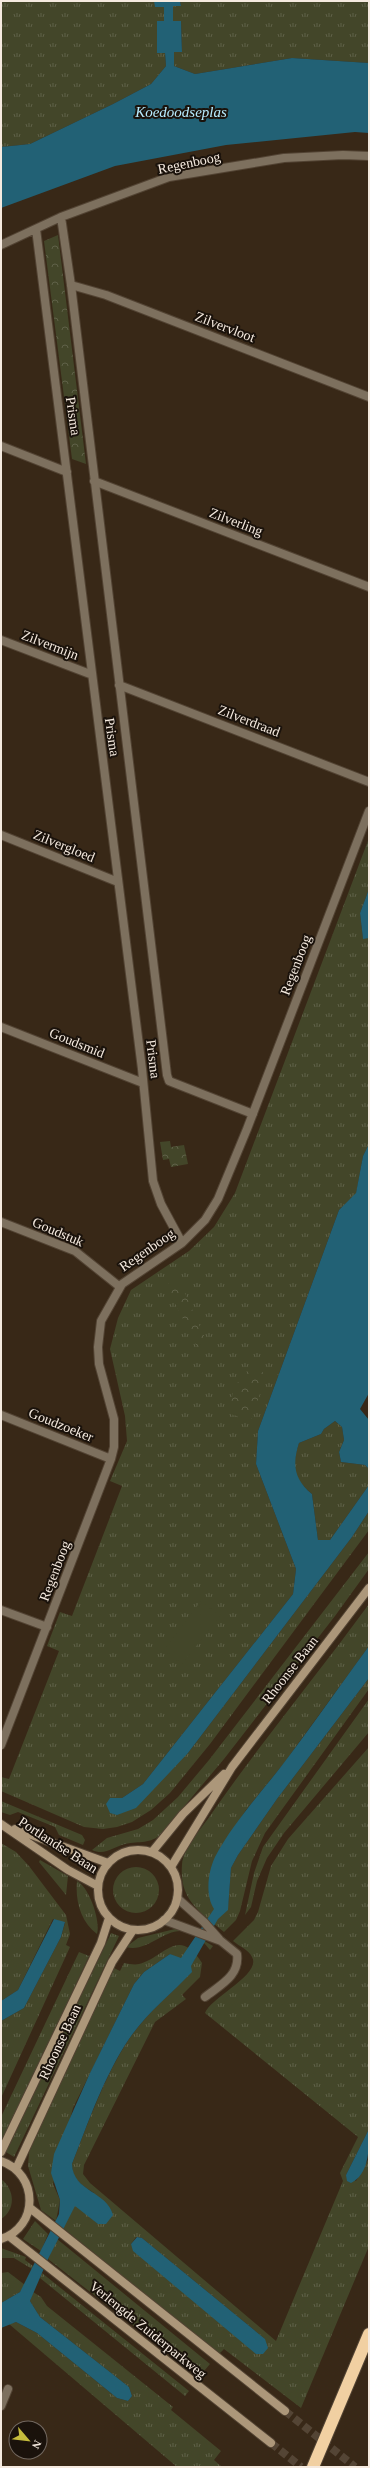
<svg xmlns="http://www.w3.org/2000/svg" width="370" height="2468" viewBox="0 0 370 2468" font-family="'Times New Roman',serif">
<style>
.grass{fill:url(#grass-tufts);fill-rule:evenodd}
.park{fill:url(#park-crowns)}
.pitch{fill:#434629}
.water{fill:#226175}
.lines{fill:none;stroke-linecap:round;stroke-linejoin:round}
.secondary-tunnel{stroke:#544535;stroke-width:8;stroke-dasharray:8 4;stroke-linecap:butt}
.street-casing{stroke:#524333;stroke-width:10}
.secondary-casing{stroke:#524333;stroke-width:10}
.highway-casing{stroke:#524333;stroke-width:14}
.street{stroke:#7d705e;stroke-width:8}
.secondary{stroke:#ac977a;stroke-width:8}
.highway{stroke:#f1d0a2;stroke-width:12}
.labels{text-anchor:middle;dominant-baseline:central;stroke-width:4;stroke-linejoin:round;paint-order:stroke}
.street-label{font-size:14px;fill:#f5eadf;stroke:#1a120b}
.water-label{font-size:15px;font-style:italic;fill:#b6ebfe;stroke:#1a120b}
</style>
<defs>
<pattern id="grass-tufts" width="24" height="20" patternUnits="userSpaceOnUse"><rect width="24" height="20" fill="#434629"/><path d="M3 7l-1-3M5 7V3M7 7l1-3M15 17l-1-3M17 17v-4M19 17l1-3" fill="none" stroke="#5f6148"/></pattern>
<pattern id="park-crowns" width="20" height="18" patternUnits="userSpaceOnUse"><rect width="20" height="18" fill="#434629"/><path d="M2 6a3 3 0 1 1 6 0M12 15a3 3 0 1 1 6 0" fill="none" stroke="#5f6148"/></pattern>
</defs>
<rect width="100%" height="100%" fill="#382817"/>
<!-- grass -->
<path class="grass" d="M1 1H154L164 7V21L157 22V52L165 53 166 66 151 84 113 104 30 144 1 147Z
M180 1H369V63L292 58 195 74 174 66V52H182L181 21H173V6H181Z
M369 838V889L360 913 363 938H369V1144L363 1156 356 1194 339 1210 258 1431 256 1464 296 1569 293 1594 143 1784 122 1798 110 1813 188 1753 352 1537 369 1511V1530L210 1744 170 1793 151 1810 132 1822 117 1827 103 1829 84 1827 1 1791V1777L9 1779 59 1651 47 1646 60 1612 72 1616 122 1486 110 1481 127 1441 125 1416 110 1349 118 1318 131 1290 189 1251 214 1227 235 1193Z
M335 1421 342 1427 344 1440 339 1452 341 1462 365 1465 369 1469V1485L330 1540H318L312 1494C293 1478 291 1467 299 1443L321 1434 324 1429Z
M369 1552V1569L335 1616 224 1759 161 1834C151 1844 139 1841 125 1844 113 1847 105 1856 92 1850L107 1838 138 1829 153 1820 178 1797 209 1760Z
M369 1604V1646L284 1763 246 1810 215 1858 224 1913 228 1906 231 1868 238 1855 277 1799 369 1678V1689L265 1833 252 1861 240 1911 236 1920 224 1932C200 1912 179 1900 182 1865 183 1847 203 1827 212 1813 262 1741 318 1674 369 1604Z
M369 1699V1732L284 1833 267 1858 257 1881 251 1907 245 1915 254 1873 263 1847Z
M369 1747V2129L346 2175 356 2181 369 2158V2246L301 2408 224 2349 219 2354 63 2228 75 2205 94 2193C82 2185 72 2180 72 2164 88 2123 104 2077 129 2039 146 2014 171 1994 191 1972L190 1966 195 1959H180L170 1954 144 1972 134 1984 73 2108 53 2184 60 2200 56 2221 41 2210 28 2166 29 2152 37 2133 114 1968 120 1971 124 1963C129 1964 135 1965 139 1964 164 1958 178 1925 202 1963L200 1977 182 1995 186 1999 155 2022 84 2165 83 2174 90 2183 276 2341 343 2181 340 2173 358 2137 205 2013C211 1997 262 1974 252 1957 249 1950 239 1946 233 1941L254 1920 258 1912 271 1866 288 1839ZM136 2237 142 2238 265 2339 131 2244Z
M1 1801 82 1835 85 1840 83 1845 59 1835 55 1827 18 1812 10 1815 1 1812Z
M1 1843 16 1852 29 1866 66 1915 70 1934 66 1945 70 1947 1 2098V2021L24 2008 61 1937 65 1923 53 1919 18 1990 1 2001Z
M40 1860 68 1876 66 1895 39 1862Z
M113 1890a23 23 0 1 1 46 0a23 23 0 1 1-46 0Z
M77 1881C89 1887 101 1921 97 1934 81 1922 75 1901 77 1881Z
M175 1929 191 1933 213 1946 210 1950C175 1905 156 1955 126 1947L138 1938Z
M111 1933 119 1936 14 2157 6 2152Z
M79 1952 89 1956 5 2138 1 2142V2117Z
M1 2179C15 2189 16 2210 1 2219Z
M35 2221 48 2234 41 2251 23 2239Z
M57 2239 210 2364 199 2377 48 2259Z
M1 2248 26 2257 25 2260 33 2266 32 2269 14 2258H1Z
M8 2272 25 2285 20 2292 1 2303V2273Z
M42 2273 189 2391 185 2396 40 2278Z
M33 2292 41 2297 47 2306 173 2407 171 2410 221 2451 214 2460 222 2467H177L9 2324 16 2322 37 2333 117 2398 128 2401 132 2396 129 2387 40 2317 30 2301Z"/>
<!-- park -->
<path class="park" d="M58 235 86 464 72 459 44 241Z
M170 1141 171 1147 184 1145 188 1164 171 1167 169 1159 163 1160 160 1142Z
M178 1278 209 1347 200 1353 166 1285Z
M248 1370 267 1373 250 1423 229 1413 234 1387Z"/>
<!-- pitch -->
<path class="pitch" d="M201 1601 220 1616 182 1664 164 1650Z"/>
<!-- water -->
<path class="water" d="M154 1H180L181 6H173V21H181L182 52H174V66L195 74 292 58 369 63V133L355 132 226 145 115 166 1 208V147L30 144 113 104 151 84 166 66 165 53H157V21H164V7H155Z
M369 889V938L363 939 360 913Z
M369 1144V1393L360 1409 369 1420V1469L365 1465 341 1462 339 1452 344 1440 342 1427 335 1421 324 1429 321 1434 299 1443C292 1465 294 1479 312 1494L318 1540H330L369 1485V1511L352 1537 188 1753 136 1808 117 1815 110 1813 106 1804 110 1798H122L143 1784 293 1594 296 1569 256 1464 258 1431 339 1210 356 1193 363 1156Z
M369 1646V1678L277 1799 238 1855 231 1868 228 1910 218 1919 191 1966 192 1972C171 1994 146 2014 129 2039 104 2076 88 2123 72 2164 73 2192 107 2191 113 2215L106 2224H98L75 2206 48 2259 30 2301 40 2317 129 2387 132 2396 128 2401 117 2398 37 2333 16 2322 1 2328V2303L20 2292 59 2214 60 2200 51 2173 54 2154 90 2073 134 1984 144 1972 170 1954 181 1958 214 1909C205 1895 208 1872 215 1857 233 1823 260 1794 283 1764 313 1725 340 1685 369 1646Z
M54 1919 65 1922 61 1937 24 2008 1 2021V2001L18 1990Z
M369 2129C369 2147 370 2174 351 2183L347 2181 346 2175Z
M137 2237 142 2238 265 2339 268 2348 263 2354H256L133 2251 131 2244Z"/>
<g class="lines">
<!-- secondary-tunnel -->
<path class="secondary-tunnel" d="M285 2411 355 2467
M271 2443 301 2467"/>
<defs>
<path id="street" d="M61 217 71 285 167 1075 169 1081 253 1114
M36 229 142 1069 153 1181 161 1204 182 1243
M1 245 61 217 169 177 284 158 343 155 369 156
M71 285 106 295 369 397
M1 446 67 472
M94 481 369 587
M1 640 90 674
M119 685 369 782
M1 835 118 882
M1 1027 143 1083
M1 1222 75 1251 120 1287
M1 1415 111 1459
M1 1610 47 1627
M1 1745 111 1459 114 1447V1419L99 1364 98 1347 101 1321 122 1284 182 1243 205 1220 218 1199 247 1129 369 811
M177 1898 204 1922 219 1939
M164 1920 221 1941 237 1954C240 1976 220 1985 205 1997
M1 2406 8 2389"/>
<path id="secondary" d="M1 1824 68 1870 98 1886
M15 1829 108 1863
M98 1890a40 40 0 1 1 80 0a40 40 0 1 1-80 0Z
M152 1852 183 1814 224 1774
M171 1867 232 1767 369 1588
M1 2152 101 1943 109 1918
M1 2161C39 2174 39 2227 1 2239
M16 2169 112 1962 133 1930
M30 2208 285 2411
M9 2236 271 2443"/>
<path id="highway" d="M313 2467 369 2334"/>
</defs>
<!-- street casing -->
<use href="#street" class="street-casing"/>
<!-- secondary casing -->
<use href="#secondary" class="secondary-casing"/>
<!-- highway casing -->
<use href="#highway" class="highway-casing"/>
<!-- street -->
<use href="#street" class="street"/>
<!-- secondary -->
<use href="#secondary" class="secondary"/>
<!-- highway -->
<use href="#highway" class="highway"/>
</g>
<g class="labels">
<!-- street labels -->
<g class="street-label">
<text transform="translate(189 163) rotate(-12)">Regenboog</text>
<text transform="translate(225 327) rotate(21)">Zilvervloot</text>
<text transform="translate(73 416) rotate(82)">Prisma</text>
<text transform="translate(236 522) rotate(21)">Zilverling</text>
<text transform="translate(50 645) rotate(21)">Zilvermijn</text>
<text transform="translate(249 721) rotate(21)">Zilverdraad</text>
<text transform="translate(112 737) rotate(82)">Prisma</text>
<text transform="translate(64 846) rotate(22)">Zilvergloed</text>
<text transform="translate(296 965) rotate(-69)">Regenboog</text>
<text transform="translate(77 1043) rotate(22)">Goudsmid</text>
<text transform="translate(153 1059) rotate(83)">Prisma</text>
<text transform="translate(58 1232) rotate(23)">Goudstuk</text>
<text transform="translate(147 1250) rotate(-35)">Regenboog</text>
<text transform="translate(61 1425) rotate(22)">Goudzoeker</text>
<text transform="translate(55 1571) rotate(-69)">Regenboog</text>
<text transform="translate(290 1670) rotate(-52)">Rhoonse Baan</text>
<text transform="translate(58 1845) rotate(33)">Portlandse Baan</text>
<text transform="translate(60 2042) rotate(-65)">Rhoonse Baan</text>
<text transform="translate(148 2330) rotate(39)">Verlengde Zuiderparkweg</text>
</g>
<!-- water labels -->
<g class="water-label">
<text x="181" y="112">Koedoodseplas</text>
</g>
</g>
<!-- border -->
<rect width="370" height="2468" fill="none" stroke="#f5eadf" stroke-width="4"/>
<!-- north arrow -->
<g transform="translate(28 2440) rotate(118)"><circle r="19" fill="#1a120b" stroke="#726860"/>
<path d="M0-3L7 15L0 10L-7 15Z" fill="#c5bc3d"/>
<text y="-6" font-size="11" font-weight="bold" text-anchor="middle" fill="#f5eadf">N</text>
</g>
</svg>
